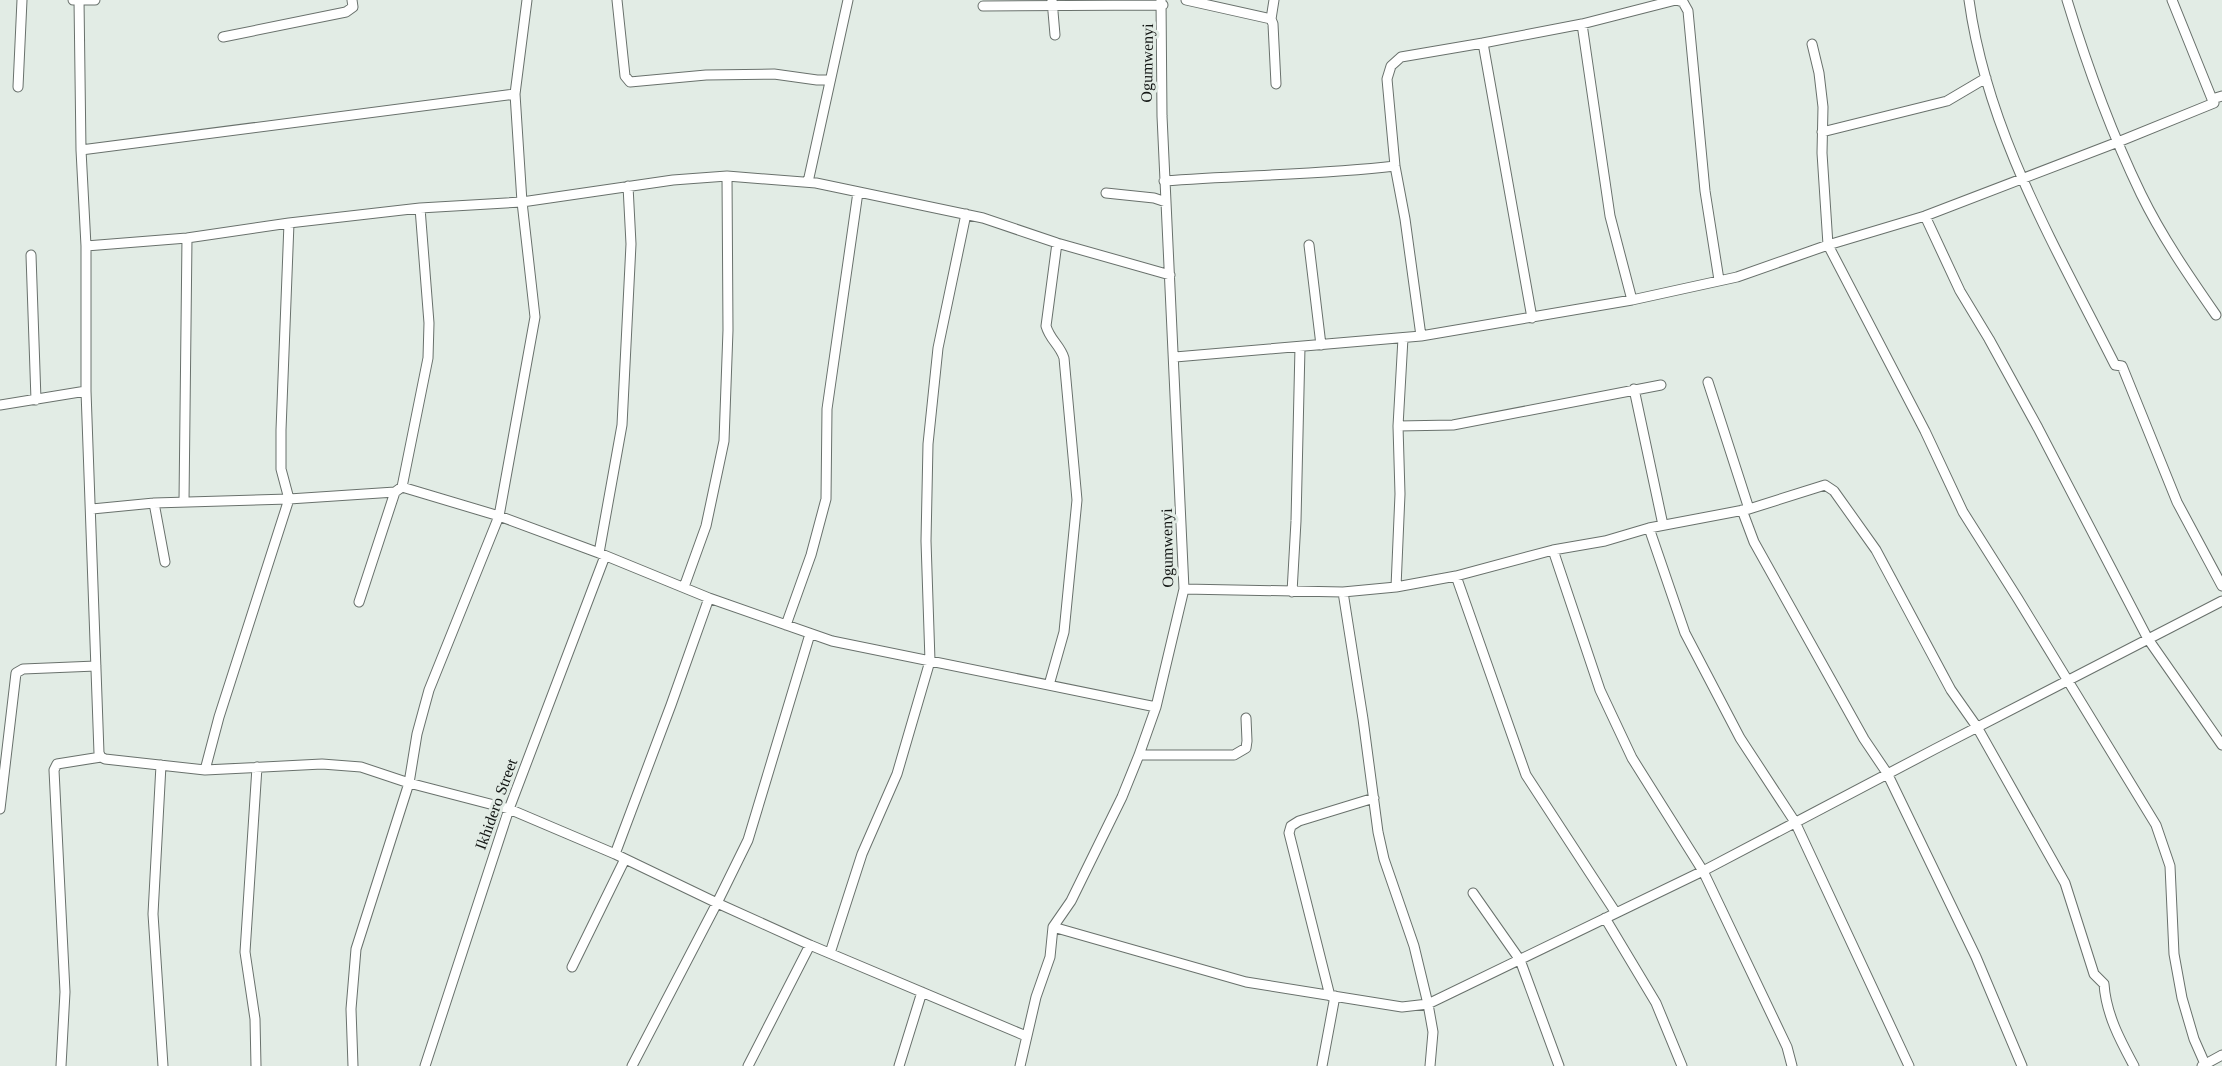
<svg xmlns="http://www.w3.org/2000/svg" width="2222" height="1066" viewBox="0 0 2222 1066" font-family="'Times New Roman',serif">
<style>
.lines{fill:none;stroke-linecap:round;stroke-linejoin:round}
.street-casing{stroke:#69716c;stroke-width:11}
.street{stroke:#fff;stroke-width:9}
.labels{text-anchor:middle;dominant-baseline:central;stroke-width:6;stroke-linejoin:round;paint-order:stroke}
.street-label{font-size:16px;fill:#141715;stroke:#e2ece5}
</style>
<rect width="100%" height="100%" fill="#e2ece5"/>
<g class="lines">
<defs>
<path id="street" d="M73 0H95
M79 0 81 150 86 246V391L99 753 101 757 105 759 205 770 322 764 361 767 409 783 509 809 615 854 717 903 810 945 1026 1036
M617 0 625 76 630 82 706 75 774 74 817 80H830
M1052 0 1055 35
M1186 0 1271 19 1273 24 1276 84
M1969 0C1987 132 2056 248 2115 365L2122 366 2177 502 2222 586
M2067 0C2087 66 2111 132 2141 194 2162 237 2189 276 2216 315
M2172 0 2212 99
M983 6 1163 5
M1271 19 1274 0
M1582 24 1610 216 1632 300
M223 37 346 12 353 7 352 0
M1483 43 1582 24 1676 0 1683 2 1688 11 1705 191 1719 280
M1812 44 1819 73 1823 107 1822 153 1828 245 1925 431 1963 512 2018 599 2156 825 2170 866 2174 954 2182 998 2194 1039 2205 1064
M18 87 22 0
M1822 132 1947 101 1986 78
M81 150 515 94
M1164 181C1241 175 1319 175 1395 166
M808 182 848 0
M1106 193 1154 198 1166 202
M1925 216 1960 291 1989 339 2038 428 2148 639 2222 745
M1309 245 1321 345
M86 246 187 238 289 223 420 208 522 202 673 180 727 176 816 183 983 218 1057 243 1170 275
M31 255 36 400
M1421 336 1405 219 1395 166 1387 79 1391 66 1401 57 1483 43 1532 318
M1175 357 1421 336 1632 300 1737 277 1828 245 1925 216 2118 142 2214 103 2212 99 2222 96
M1708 382 1749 509
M1634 389 1663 525
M0 405 86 391
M1398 426 1453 425 1661 385
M402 487 428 358 429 323 420 208
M184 502 187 238
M154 503 165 562
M92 509 154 503 289 499 395 492 402 487 499 516 599 553 709 598 832 641 1156 707
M1742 510 1754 542 1864 739 1887 773 1976 957 2022 1066
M1649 528 1685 633 1740 738 1795 822 1909 1066
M1553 550 1600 690 1632 758 1703 871 1787 1047 1792 1066
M599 553 622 425 631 244 628 186
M1456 576 1526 775 1616 913
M684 587 706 526 724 441 728 330 727 176
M1396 587 1400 494 1398 426 1403 338
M1184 589 1343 592 1396 587 1456 576 1553 550 1605 541 1649 528 1749 509 1825 485 1834 491 1876 550 1951 690 1977 727 2065 883 2094 974 2104 984C2106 1014 2120 1040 2134 1066
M1292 592 1296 521 1300 347
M1343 592 1363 719 1378 832 1384 859 1414 946 1428 1004 1433 1032 1430 1066
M359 602 395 492
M786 625 811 555 826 499 827 409 858 192
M1049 685 1064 632 1077 500 1064 358C1060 345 1050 340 1046 326L1057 243
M1139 755H1234L1246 748 1247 741 1246 718
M161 765 153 914 163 1066
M205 770 219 717 289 499 281 469V430L289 223
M0 809 16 673 23 669 96 666
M615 854 671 705 709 598
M1473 893 1520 960 1559 1066
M1605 918 1656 1003 1682 1066
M1053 927 1246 982 1402 1007 1428 1004 1703 871 1935 749 2222 601
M830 953 862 854 897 774 930 661 926 541 928 444 938 348 966 214
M572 967 625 859
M1330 996 1289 833 1291 826 1299 821 1374 798
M61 1066 65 992 54 770 57 764 101 757
M256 1066 255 1019 245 952 257 767
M353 1066 351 1009 356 949 409 783 417 734 429 690 499 516 535 317 522 202 515 94 527 0
M425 1066 509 809 605 556
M632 1066 717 903 748 840 810 634
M748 1066 810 945
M899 1066 922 992
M1020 1066 1036 997 1050 957 1053 927 1071 901 1122 797 1139 755 1156 707 1184 589 1162 116 1161 0
M1322 1066 1335 996
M2202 1066 2222 1055"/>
</defs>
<!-- street casing -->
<use href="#street" class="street-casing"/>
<!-- street -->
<use href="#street" class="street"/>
</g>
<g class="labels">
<!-- street labels -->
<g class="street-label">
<text transform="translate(1147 63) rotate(-89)">Ogumwenyi</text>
<text transform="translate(1167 548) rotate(-91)">Ogumwenyi</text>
<text transform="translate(496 804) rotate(-70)">Ikhidero Street</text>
</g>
</g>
</svg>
